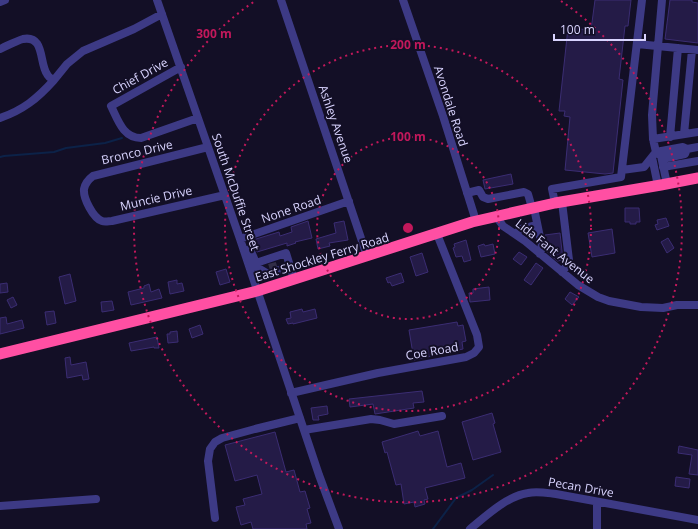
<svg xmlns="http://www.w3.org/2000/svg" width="698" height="529" viewBox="0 0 698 529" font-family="'Open Sans',sans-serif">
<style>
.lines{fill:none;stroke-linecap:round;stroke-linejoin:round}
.stream{stroke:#0c2248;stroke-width:2}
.building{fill:#241b47;stroke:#3b2d73}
.minor-tunnel{stroke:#312d47;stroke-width:8;stroke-dasharray:8 4;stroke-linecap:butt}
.minor{stroke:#3d3a85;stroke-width:8}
.highway{stroke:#ff4fa3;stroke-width:11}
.ring{fill:none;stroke:#c2185b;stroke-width:2;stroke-dasharray:2 4}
.labels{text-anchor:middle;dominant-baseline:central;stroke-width:4;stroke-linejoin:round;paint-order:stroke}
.street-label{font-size:12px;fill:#d9d4ff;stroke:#130f26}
.centre{fill:#c2185b;stroke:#130f26;stroke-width:2}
.ring-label{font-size:12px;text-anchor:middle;font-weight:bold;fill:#c2185b;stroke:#130f26;stroke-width:4;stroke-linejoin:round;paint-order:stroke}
</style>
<rect width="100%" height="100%" fill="#130f26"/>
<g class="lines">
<!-- stream -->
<path class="stream" d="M0 157 4 156 54 152 66 148 105 143 122 138
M433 529 456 498 472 490 493 475"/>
</g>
<!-- building -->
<path class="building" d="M595 0H631L628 26H625L619 79 623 80 613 173 605 174 565 170 570 117 564 116 565 111H559L568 28 591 30Z
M670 0H692V2L698 3V43L665 39Z
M511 174 513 184 485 189 483 180Z
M625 208H639L640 222H636V224H630V222H625Z
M666 218 669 226 657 230 655 225 658 224 657 220Z
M308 221 312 238 295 242 296 243 287 246V243L257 252 253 240 279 232 280 236 292 232 291 227Z
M344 221 348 240 329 243 330 246 318 249 316 239 336 233 334 223Z
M612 229 615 253 592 257 588 233Z
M560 233 563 260 557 261 547 252 545 235Z
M668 238 674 248 667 253 661 242Z
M466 240 471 260 464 262 462 256 456 257 453 248 455 247 454 244Z
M484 244 485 246 493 244 495 254 481 257 478 246Z
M519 252 527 257 521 265 513 259Z
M422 253 428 272 416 276 410 257Z
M536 263 543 268 531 285 524 280Z
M226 269 230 282 220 285 216 272Z
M401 273 404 282 392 286 390 282 388 283 386 278Z
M70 274 76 301 65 304 59 277Z
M177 280V284L182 283 184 291 170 294 168 282Z
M7 283 8 292 0 293V284Z
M149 284 151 292 159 289 162 298 131 305 128 292 144 288V286Z
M489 287 490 300 470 302 469 293H473V289Z
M570 292 579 297 572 305 565 299Z
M13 297 17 305 11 308 7 300Z
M112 301 114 310 102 312 101 302Z
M302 309 303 312 315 309 317 318 293 324V323L288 324 286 319 291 318 290 312Z
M54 311 56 323 47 325 45 312Z
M6 317 7 324 22 320 24 328 0 334V318Z
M457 322 458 326 463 325 466 341 462 342 463 349 414 360 409 330Z
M200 325 203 334 192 338 189 329Z
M177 331 178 342 168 343 167 334H170V332Z
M157 337 159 348H154V347L131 351 129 343Z
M70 357 71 365 86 362 89 379 83 380 82 375 67 378 65 358Z
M422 391 424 402 413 403 414 408 375 414 373 404 350 407 349 399Z
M327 406 328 414 318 416 319 420H313L311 408Z
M492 413 495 423 493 424 501 452 473 460 462 422Z
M418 431 420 436 438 431 447 467 461 463 465 478 425 488 428 499 424 500 425 504 415 507 414 502 404 504 401 484 396 485 387 452 385 453 382 442Z
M275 432 286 472 294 470 300 492 305 491 310 508 307 509 311 523 306 524 307 529H253L251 522 241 525 236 507 245 505 243 499 262 494 257 475 235 481 225 445Z
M679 446 698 450V475L689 474 692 455 678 453Z
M676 477 690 479 689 488 675 486Z"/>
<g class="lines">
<!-- minor-tunnel -->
<path class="minor-tunnel" d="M272 263 274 270"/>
<!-- minor -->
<path class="minor" d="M157 0 240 239 319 475 339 529
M281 0 367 256
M403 0 443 116 476 221
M0 2 5 0
M637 44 698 50
M0 49C7 46 16 41 23 39 45 35 39 63 47 74 48 77 52 79 54 80 37 99 23 110 0 118
M181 67 111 106C118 120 123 138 141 138L198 118
M54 80 67 64 83 51 134 29 162 14
M684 134 692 50
M670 137 678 48
M653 139 652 115 662 0
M208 147 93 176C89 179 85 184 84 189 83 198 93 218 102 221 105 222 109 221 112 221L225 195
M662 159 685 154 687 149
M663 167 698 161
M622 170 644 167 652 157
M667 184 661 156 656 152 653 139 698 132
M658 186 652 157 656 152 683 147 687 149 698 147
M467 193 479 190 483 197 488 199 524 192 528 194 532 208
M555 203 552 189 621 177 642 0
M534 208 542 247 540 254
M496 216 503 226 525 241 578 285 598 297 609 301 641 307 663 308 677 305H698
M515 234 521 229 537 225
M240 239 349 201
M245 252 250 249 256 263 252 265
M290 266 268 274 258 268 256 263 286 253 294 279
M562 272 568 264 569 260 562 202
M291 393 378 373 466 357 474 353 479 347 477 335 437 234
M304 430 371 419 380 420 394 424 442 416
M0 506 96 499
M215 518 208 461 210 449 215 442 222 438 255 429 300 418
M470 529C486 516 507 496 528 493 537 491 547 493 556 494L698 520
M597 529V502"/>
<!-- highway -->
<path class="highway" d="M0 354 257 291 472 222 555 203 661 185 698 178"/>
</g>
<!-- distance rings -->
<g class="ring">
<circle cx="408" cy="228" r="91"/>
<circle cx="408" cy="228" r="183"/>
<path d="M561 1A274 274 0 1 1 255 1"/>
</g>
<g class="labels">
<!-- street labels -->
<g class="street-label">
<text transform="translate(140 76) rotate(-29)">Chief Drive</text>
<text transform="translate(451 106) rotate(72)">Avondale Road</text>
<text transform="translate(336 124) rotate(71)">Ashley Avenue</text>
<text transform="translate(137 152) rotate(-13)">Bronco Drive</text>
<text transform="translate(236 192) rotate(71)">South McDuffie Street</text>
<text transform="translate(156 198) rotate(-13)">Muncie Drive</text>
<text transform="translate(291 209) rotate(-19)">None Road</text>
<text transform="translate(555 251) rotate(38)">Lida Fant Avenue</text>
<text transform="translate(322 257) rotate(-17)">East Shockley Ferry Road</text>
<text transform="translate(432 351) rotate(-10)">Coe Road</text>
<text transform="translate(581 487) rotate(10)">Pecan Drive</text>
</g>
</g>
<circle cx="408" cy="228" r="6" class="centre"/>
<g class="ring-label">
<text x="214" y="38">300 m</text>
<text x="408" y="49">200 m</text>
<text x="408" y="141">100 m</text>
</g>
<!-- scale -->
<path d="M554 34v6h91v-6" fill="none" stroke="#d9d4ff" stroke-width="2"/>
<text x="560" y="34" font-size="12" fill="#d9d4ff" stroke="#130f26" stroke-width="3" paint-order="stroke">100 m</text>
</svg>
